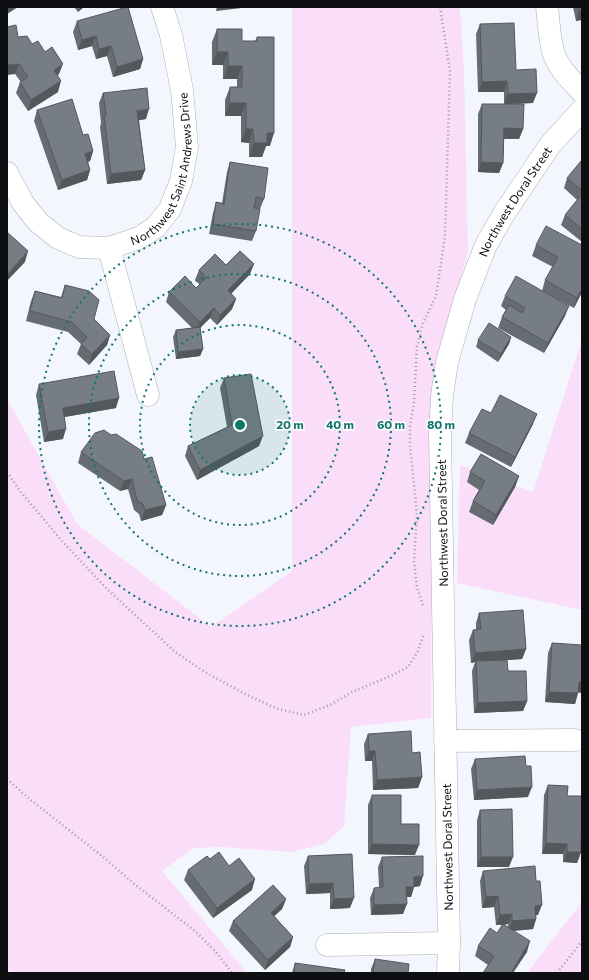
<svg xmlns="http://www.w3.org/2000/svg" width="589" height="980" viewBox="0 0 589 980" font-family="Commissioner,sans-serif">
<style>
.green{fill:#faddf8}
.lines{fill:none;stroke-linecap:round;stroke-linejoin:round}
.minor-casing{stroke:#adafb9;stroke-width:23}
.path{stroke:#989aa0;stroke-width:2.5;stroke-dasharray:1 3;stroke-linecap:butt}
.minor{stroke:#fff;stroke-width:22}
.wall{fill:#656c72;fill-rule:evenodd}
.shaded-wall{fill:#53585c}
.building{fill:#767d84;stroke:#53585c}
.ring{fill:none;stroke:#0f766e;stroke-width:2;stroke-dasharray:2 4}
.labels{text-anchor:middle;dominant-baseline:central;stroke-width:3;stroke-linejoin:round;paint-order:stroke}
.street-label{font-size:12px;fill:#0e0f12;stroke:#fff}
.centre{fill:#0f766e;stroke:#fff;stroke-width:2}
.ring-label{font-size:12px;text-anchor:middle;font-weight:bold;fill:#0f766e;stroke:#fff;stroke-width:3;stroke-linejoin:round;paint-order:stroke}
</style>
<rect width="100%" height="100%" fill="#f4f6fe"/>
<!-- green -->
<path class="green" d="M292 7H460L464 70 468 253 440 348 432 482 431 718 351 727 344 826 324 844 291 852 221 847 193 848 162 871 247 973H11L7 968V399L77 524 211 627 292 571Z
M582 339V610L457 583 460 465 533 492Z
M582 902V973H527Z"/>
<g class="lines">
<defs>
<g id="minor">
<path d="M547 7C549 23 549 42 555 57 560 70 573 82 582 92"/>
<path id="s1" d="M7 173 23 203 38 222 58 238 79 247 109 248 139 238 156 227 170 209 181 181 187 147 182 90 171 35 162 7"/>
<path d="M109 248 148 395"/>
<path d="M445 741 575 740"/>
<path d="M327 945 449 943"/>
<path id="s2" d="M448 973 449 943 440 435 442 396 447 362 465 299 486 245 505 212 550 145 582 110"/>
</g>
</defs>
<!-- minor casing -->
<use href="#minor" class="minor-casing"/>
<!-- path -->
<path class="path" d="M7 472 20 491 62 541 106 588 175 652 205 672 245 694 278 709 304 715 332 704 352 692 393 675 408 667 418 651 423 636
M423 605 417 588 414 562 417 514 410 446V426L414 402 417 346 423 323 436 296 445 236 450 71 440 7
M7 779 32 801 102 856 133 883 195 931 216 952 232 973
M557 973 582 941"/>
<!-- minor -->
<use href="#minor" class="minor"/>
</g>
<!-- wall -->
<path class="wall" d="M74 7H84L78 12Z
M573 7H582V23L581 20 576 21Z
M77 21 143 59 140 69 113 77 107 56 96 59 92 46 78 50 73 32Z
M480 24 516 70 533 103 513 104 523 129 519 139H504L503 163 499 173 478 172V114L482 104H504V92H478L476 34Z
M217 29 242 41H255L257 37 270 146H266L262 157H249V143L241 142V116H225V100L230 87H237V79H223V65H212V42Z
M18 37 32 44 59 74 58 75V92L28 111 16 93 20 82H21L15 74Z
M103 93 146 119 139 120 145 170 141 180 107 184 100 127 101 123 99 103Z
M37 110 83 135 93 151 90 161 88 162 90 170 87 180 58 190 34 121Z
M230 162 264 199 260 209 254 208 256 231 252 241 209 234 213 213 216 202 222 203 227 172Z
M582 162V242L561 225 565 215 577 200 564 188 567 178Z
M536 245H582V292L574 308 542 291 545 280 553 267 532 256Z
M226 265 250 274 231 294 236 299 232 309 217 325 210 318 200 328 203 349 200 356 176 359 173 337 176 330 192 328 166 302 169 292 196 288 200 285 195 280 199 270Z
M65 285 94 319 110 335 107 345 89 365 77 354 81 344 68 332 26 321 31 301 35 291 61 297Z
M505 296 565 316 544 353 498 328 502 317 506 310 501 306Z
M511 337 509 344 498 362 476 347 478 340Z
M224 378 259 446 197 480 185 456 188 446 227 427 220 388Z
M39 384 116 408 64 417 63 439 44 442 36 395Z
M491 413 533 424 511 467 465 443 469 433Z
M81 452 144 459 166 505 162 515 141 521 139 514 134 510 128 489 120 491 78 463Z
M470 472 519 476 515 487 493 525 469 512 473 501 479 490 467 482Z
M479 613 526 649 522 659 507 660 508 671 527 701 523 711 474 713 472 671 475 662 471 663 469 640 473 630H476V623Z
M552 643 578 692 575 704 545 702 548 653Z
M368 734 412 753 422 777 418 788 373 790 372 761H365L364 744Z
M475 759 528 797 474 800 471 769Z
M548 785 567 796 581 852 577 863 563 862V854H542L544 795Z
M372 795 401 824 415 855 368 854V805Z
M480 810 509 867H477V820Z
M352 854 350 908 330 909V893L306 894 304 866 308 856Z
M382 857 420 886 414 887 411 897H407L403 914 371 915 370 898 374 888H379L378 867Z
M210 859 229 866 252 890 213 918 184 880 188 870Z
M483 871 538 915H536V919L533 929 514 931 527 952 488 965 475 956 478 946 497 933 502 925H496L494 907 482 908 480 881ZM508 924V927L504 925Z
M286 899 282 909 274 916 293 937 290 947 265 970 229 931 233 921Z
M375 959 408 973H371V969Z
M295 963 344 973H292Z"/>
<!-- shaded-wall -->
<path class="shaded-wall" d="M7 7H18L7 14Z
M80 7H84L78 12Z
M217 7H250L216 11Z
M582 10V18L581 20 576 21 579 11Z
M96 36 92 46 78 50 82 40Z
M111 46 107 56 96 59 99 49Z
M217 52H228L223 65H212Z
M143 59 140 69 113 77 117 67Z
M19 64 15 74 7 75V65Z
M63 64 59 74 50 80 54 70Z
M228 66H242L237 79H223Z
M61 81 58 92 28 111 31 100Z
M507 81 504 92H478L482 82Z
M537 93 533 103 504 104 508 94Z
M229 103H246L241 116H225Z
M149 109 146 119 134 121 137 111Z
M504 128 523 129 519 139 500 138Z
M246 129H253L249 143 241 142Z
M267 133H274L270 146H266L262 157H249L254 143Z
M93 151 90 161 81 164 85 154Z
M481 162 503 163 499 173 478 172Z
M90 170 87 180 58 190 62 180Z
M145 170 141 180 107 184 111 174Z
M28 251 25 262 7 281V275Z
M254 264 250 274 224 301 228 290Z
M582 289V292L574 308 577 298Z
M236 299 232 309 217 325 220 315Z
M569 306 565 316 544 353 548 343Z
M214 308 210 318 196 332 200 322Z
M110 335 107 345 89 365 92 354Z
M511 337 509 344 498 362 501 354Z
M203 349 200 356 176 359 178 352Z
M119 398 116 408 59 418 63 408Z
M537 414 533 424 511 467 515 457Z
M66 429 63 439 44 442 48 432Z
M263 436 259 446 197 480 200 470Z
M519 476 515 487 493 525 496 515Z
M132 479 128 489 120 491 124 481Z
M166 505 162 515 141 521 145 510Z
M526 649 522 659 476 662V661L475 662 471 663 475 653Z
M579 682H582V693L575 692Z
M549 692 578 693 575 704 545 702Z
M527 701 523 711 474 713 478 703Z
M369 751H375L372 761H365Z
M422 777 418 788 373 790 377 780Z
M532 787 528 797 474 800 477 790Z
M546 843 567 844 563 854H542Z
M372 844 419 845 415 855 368 854Z
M567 852H581L577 863 563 862Z
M481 857H513L509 867H477Z
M423 876 420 886 414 887 411 897H402L406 887 414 877Z
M255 879 252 890 213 918 217 908Z
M333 883 330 893 306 894 309 884Z
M498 896 494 907 482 908 486 897Z
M354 898 350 908 330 909 334 899Z
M286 899 282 909 267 923 271 913Z
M407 904 403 914 371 915 374 905Z
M542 905 538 915 531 916 535 906Z
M512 914 508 924 496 925 500 915Z
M536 919 533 929 509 931 512 921Z
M293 937 290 947 265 970 268 960Z
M530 941 527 952 513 973H511Z"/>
<!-- building -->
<path class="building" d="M127 7H128L143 59 117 67 111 46 99 49 96 36 82 40 77 21Z
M579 7H582V10L579 11Z
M514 23 516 70 536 69 537 93 508 94 507 81 482 82 480 24Z
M16 25 18 37 27 36 32 44 38 41 45 52 52 47 63 64 54 70 61 81 31 100 20 82 28 77 19 64 7 65V27Z
M217 29H242V41H257V37H274V133H267V143H254L253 129H246V103H229L230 87H242V66H228V52H217Z
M147 88 149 109 137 111 145 170 111 174 104 116H106L103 93Z
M72 99 83 135 88 134 93 151 85 154 90 170 62 180 37 110Z
M482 104H524L523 129 504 128 503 163 481 162Z
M581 161 582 162V190L567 178Z
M230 162 268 168 264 199 256 197 254 208 260 209 256 231 213 224 216 202 224 204Z
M582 194V229L565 215Z
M546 226 582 245V289L577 298 545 280 558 257 536 245Z
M7 232 28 251 7 275Z
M240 251 254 264 228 290 236 299 220 315 214 308 200 322 169 292 185 276 196 288 206 278 199 270 215 254 226 265Z
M516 276 569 306 548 343 502 317 509 305 522 313 525 308 505 296Z
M65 285 89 291 99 300 94 319 110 335 92 354 81 344 87 337 72 322 30 311 35 291 62 298Z
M489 323 511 337 501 354 478 340Z
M200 327 203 349 178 352 176 330Z
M114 371 119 398 63 408 66 429 48 432 39 384Z
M251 374 263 436 200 470 188 446 232 425 224 378Z
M500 395 537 414 515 457 469 433 482 409 491 413Z
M104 430 111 435 116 434 142 451 144 459 152 457 166 505 145 510 143 504 137 500 132 479 124 481 81 452 95 433Z
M481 454 519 476 496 515 473 501 485 481 470 472Z
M523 610 526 649 475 653 473 630 481 629 479 613Z
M552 643 582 645V682H579L578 693 549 692Z
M507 660 508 671H526L527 701 478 703 476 661Z
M411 731 412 753 420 752 422 777 377 780 375 751H369L368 734Z
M525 756 526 766H531L532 787 477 790 475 759Z
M548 785 568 786 567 796H582L581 852H567V844L546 843Z
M372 795H401V824H419V845L372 844Z
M512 809 513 857H481L480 810Z
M219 852 229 866 239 858 255 879 217 908 188 870 207 856 210 859Z
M352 854 354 898 334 899 333 883 309 884 308 856Z
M423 856V876L414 877V887H406L407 904 374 905V888L383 887 382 857Z
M535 866 536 881H540L542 905 535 906 536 919 512 921V914L500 915 498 896 486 897 483 871Z
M273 885 286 899 271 913 293 937 268 960 233 921Z
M503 924 530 941 511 973H483L494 956 478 946 490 928 497 933Z
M375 959 409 964 408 973H373Z
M295 963 345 970 344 973H294Z"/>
<!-- distance rings -->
<circle cx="240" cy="425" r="50" fill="#0f766e" fill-opacity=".12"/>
<g class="ring">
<circle cx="240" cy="425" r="50"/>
<circle cx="240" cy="425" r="100"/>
<circle cx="240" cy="425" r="151"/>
<circle cx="240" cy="425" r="201"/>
</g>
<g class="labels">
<!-- street labels -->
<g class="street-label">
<text stroke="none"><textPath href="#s1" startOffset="245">Northwest Saint Andrews Drive</textPath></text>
<text stroke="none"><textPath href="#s2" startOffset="787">Northwest Doral Street</textPath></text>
<text transform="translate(442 523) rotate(-91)">Northwest Doral Street</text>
<text transform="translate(447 847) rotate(-91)">Northwest Doral Street</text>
</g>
</g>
<circle cx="240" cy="425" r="6" class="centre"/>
<g class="ring-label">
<text x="290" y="429">20 m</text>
<text x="340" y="429">40 m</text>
<text x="391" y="429">60 m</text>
<text x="441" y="429">80 m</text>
</g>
<!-- border -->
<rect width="589" height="980" fill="none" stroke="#0e0f12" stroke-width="16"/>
</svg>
